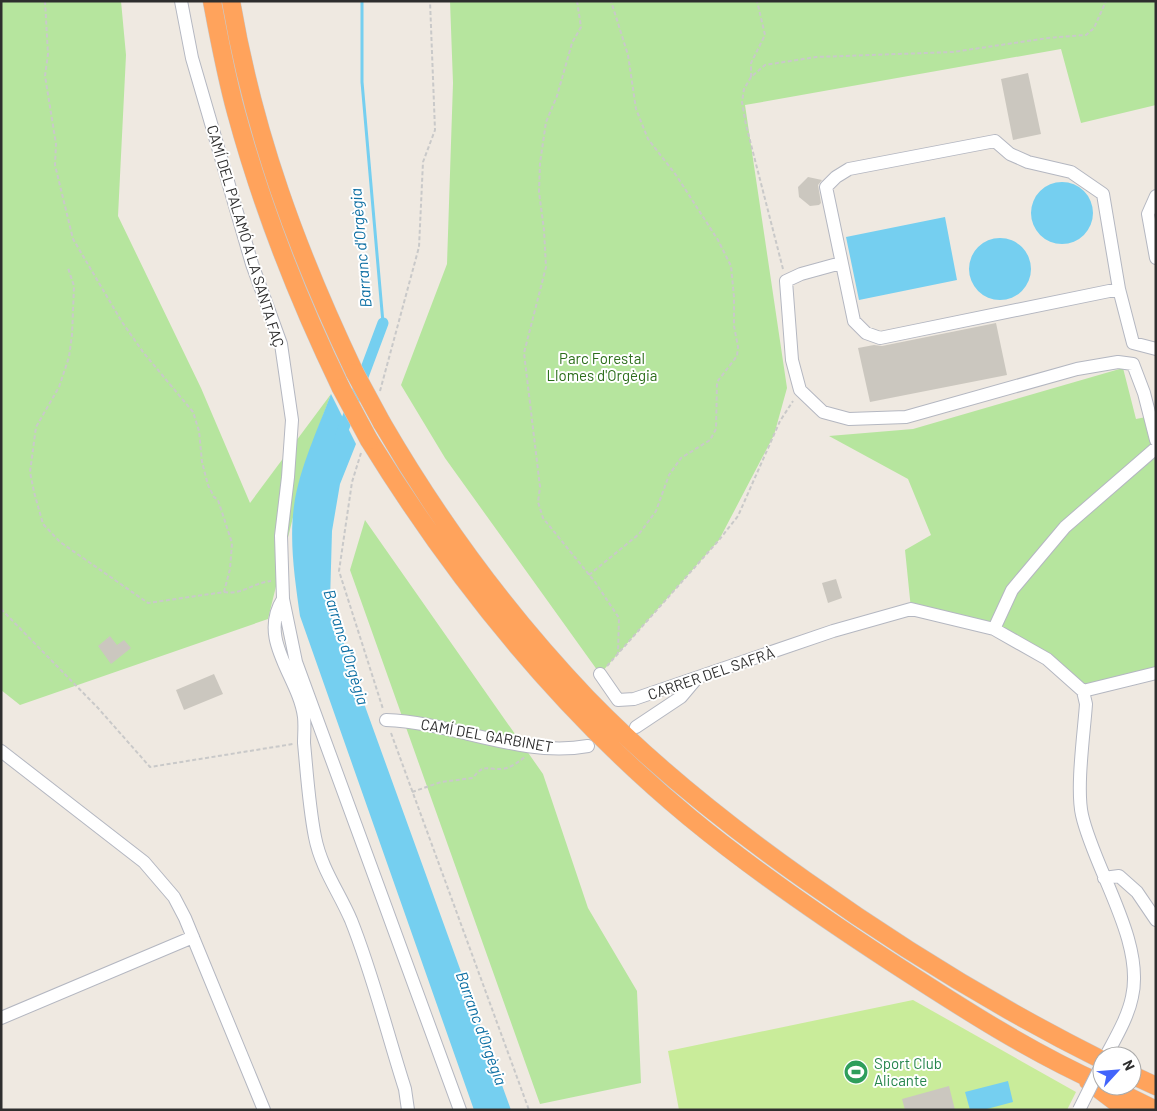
<svg xmlns="http://www.w3.org/2000/svg" width="1157" height="1111" viewBox="0 0 1157 1111" font-family="Barlow,sans-serif">
<style>
.green{fill:#b6e59e}
.pitch{fill:#c9ec9a}
.water{fill:#75cff0}
.lines{fill:none;stroke-linecap:round;stroke-linejoin:round}
.stream{stroke:#75cff0;stroke-width:3}
.canal{stroke:#75cff0;stroke-width:11}
.building{fill:#cbc7bf}
.minor-casing{stroke:#b4b7c1;stroke-width:14}
.highway-casing{stroke:#c9c9c9;stroke-width:19}
.path{stroke:#c9c9c9;stroke-width:2;stroke-dasharray:4 2.5;stroke-linecap:butt}
.minor{stroke:#fff;stroke-width:12}
.highway{stroke:#ffa35c;stroke-width:18}
.minor-bridge-casing{stroke:#b4b7c1;stroke-width:14;stroke-linecap:butt}
.highway-bridge-casing{stroke:#c9c9c9;stroke-width:19;stroke-linecap:butt}
.minor-bridge{stroke:#fff;stroke-width:12}
.highway-bridge{stroke:#ffa35c;stroke-width:18}
.labels{text-anchor:middle;dominant-baseline:central;stroke-width:4;stroke-linejoin:round;paint-order:stroke}
.street-label{font-size:15px;fill:#2e2e2e;stroke:#fff}
.park-label{font-size:15px;fill:#2c6e1b;stroke:#fff}
.leisure-label{font-size:15px;fill:#27864d;stroke:#fff;text-anchor:start}
.water-label{font-size:16px;font-style:italic;fill:#0d6fa3;stroke:#fff}
</style>
<rect width="100%" height="100%" fill="#efe9e1"/>
<!-- green -->
<path class="green" d="M1 1H121L126 55 118 216 201 388 250 503 331 394 308 456 268 619 20 705 1 690Z
M450 1H1156V105L1081 123 1061 49 745 105 787 388 774 435 719 540 600 674 445 458 401 385 447 264 453 83Z
M1123 368 1136 419 1156 415V673L1083 691 994 629 911 609 905 550 931 535 908 479 829 436 913 429Z
M365 520 543 774 588 908 637 991 641 1083 540 1104 350 570Z"/>
<!-- pitch -->
<path class="pitch" d="M913 1000 1076 1092 1067 1110H679L668 1051Z"/>
<!-- water -->
<path class="water" d="M1031 213a31 31 0 1 1 62 0a31 31 0 1 1-62 0Z
M945 217 957 280 859 300 846 237Z
M969 269a31 31 0 1 1 62 0a31 31 0 1 1-62 0Z
M331 394 356 444 340 484 332 531 330 602 366 709 511 1110H474L300 616C295 580 289 542 294 506 299 469 318 429 331 394Z
M1008 1081 1013 1102 983 1110H970L965 1092Z"/>
<g class="lines">
<!-- stream -->
<path class="stream" d="M362 1V82L383 323"/>
<!-- canal -->
<path class="canal" d="M340 438 383 323"/>
</g>
<!-- building -->
<path class="building" d="M1028 73 1041 134 1013 140 1001 79Z
M808 177 822 180 818 185 821 203 819 205 810 206 799 197 798 187Z
M996 323 1007 375 870 402 858 348 874 345 882 346Z
M836 579 842 598 828 603 822 583Z
M110 636 117 645 124 640 131 648 111 664 98 646Z
M214 674 223 694 184 710 176 690Z
M949 1086 955 1110H905L902 1099Z"/>
<g class="lines">
<defs>
<path id="minor" d="M181 1 192 58 252 264 281 344 292 420 288 477 281 536 283 599 296 662 460 1110
M1156 196 1148 214 1156 258
M841 263 801 274 786 281 792 360 800 390 823 412 849 419 906 417 1077 369 1118 362 1133 364 1144 393 1156 440
M1119 289 880 338 866 333 854 321 826 187 836 177 849 169 995 141 1010 154 1028 162 1071 172 1103 194 1119 289 1133 343 1156 349
M283 599C257 640 299 677 304 717 305 726 304 735 304 743 307 774 309 807 315 837 321 868 339 892 351 920 373 975 387 1033 405 1089L408 1110
M994 629 1012 590 1065 527 1156 448
M600 674 618 700 634 699 833 631 911 609 994 629 1047 659 1083 691
M1083 691 1086 704C1084 733 1076 788 1082 815 1094 869 1145 941 1132 997 1128 1017 1116 1037 1106 1056
M1083 691 1156 673
M386 720C453 722 520 758 588 746
M636 727 681 697 697 678
M1 751 144 862 174 897 185 918 264 1110
M1104 878 1119 876 1137 892 1156 920
M1 1018 193 937"/>
<path id="highway" d="M212 1C219 38 226 76 236 112 262 208 298 299 341 388
M231 1C254 135 297 251 355 373
M382 423C440 523 508 615 587 698 653 766 727 825 805 880 899 947 998 1008 1102 1060
M369 440C456 581 561 711 689 817 753 870 822 917 891 962 959 1006 1028 1051 1102 1084
M1132 1075 1156 1086
M1088 1081 1126 1110
M1107 1086 1156 1110"/>
</defs>
<!-- minor casing -->
<use href="#minor" class="minor-casing"/>
<!-- highway casing -->
<use href="#highway" class="highway-casing"/>
<!-- path -->
<path class="path" d="M45 1 48 54 45 76 56 144 55 165 73 239 122 322 143 352 193 412 199 431 202 462 208 485 214 497 218 500 232 543 230 569 224 592 148 603 60 542 43 524 34 492 30 472 36 427 59 387 69 357 72 335 74 286 68 268
M577 1 581 27 572 43 557 96 546 122 540 163 539 192 544 230 546 267 524 353 540 487 538 502 543 518 595 582 619 618 618 653
M751 77V63L765 35 757 1
M783 269 746 125 742 102 744 89 751 77 765 65 816 57 953 52 1048 38 1086 35 1094 28 1106 1
M380 391 419 247 423 162 435 130 430 1
M361 453 352 482 339 571 383 709
M589 575 639 534 656 511 669 475 681 458 710 440 716 429 717 382 737 356 738 347 734 326V297L731 266 718 240 676 175 648 139 636 109 628 55 611 1
M224 592C243 595 252 583 271 581
M1 609 98 708 150 767 293 744
M607 666 719 540 738 516 780 421 793 401
M391 733 529 1110
M412 792 441 782 473 778C484 763 487 770 502 769 511 768 518 762 525 757"/>
<!-- minor -->
<use href="#minor" class="minor"/>
<!-- highway -->
<use href="#highway" class="highway"/>
<defs>
<path id="minor-bridge" d="M1079 1110 1102 1064"/>
<path id="highway-bridge" d="M355 373 382 423
M341 388 369 440"/>
</defs>
<!-- minor-bridge casing -->
<use href="#minor-bridge" class="minor-bridge-casing"/>
<!-- highway-bridge casing -->
<use href="#highway-bridge" class="highway-bridge-casing"/>
<!-- minor-bridge -->
<use href="#minor-bridge" class="minor-bridge"/>
<!-- highway-bridge -->
<use href="#highway-bridge" class="highway-bridge"/>
</g>
<!-- icons -->
<defs>
<symbol id="stadium-disc" viewBox="-11 -11 22 22"><circle r="9.5" fill="#2e9e5b" stroke="#fff"/><path d="M0-5a6.5 5 0 1 0 0 10a6.5 5 0 1 0 0-10ZM-3.5-1.8h7v3.6h-7Z" fill="#fff"/></symbol>
</defs>
<g fill-rule="evenodd">
<use href="#stadium-disc" x="842" y="1058" width="28" height="28"/>
</g>
<g class="labels">
<!-- street labels -->
<g class="street-label">
<text transform="translate(246 236) rotate(73)">CAMÍ DEL PALAMÓ A LA SANTA FAÇ</text>
<text transform="translate(711 673) rotate(-19)">CARRER DEL SAFRÀ</text>
<text transform="translate(487 735) rotate(10)">CAMÍ DEL GARBINET</text>
</g>
<!-- park labels -->
<g class="park-label">
<text x="602" y="358">Parc Forestal<tspan x="602" dy="17">Llomes d'Orgègia</tspan></text>
</g>
<!-- leisure labels -->
<g class="leisure-label">
<text x="874" y="1063">Sport Club<tspan x="874" dy="17">Alicante</tspan></text>
</g>
<!-- water labels -->
<g class="water-label">
<text transform="translate(360 248) rotate(-95)">Barranc d'Orgègia</text>
<text transform="translate(347 647) rotate(73)">Barranc d'Orgègia</text>
<text transform="translate(482 1028) rotate(70)">Barranc d'Orgègia</text>
</g>
</g>
<!-- border -->
<rect width="1157" height="1111" fill="none" stroke="#2e2e2e" stroke-width="5"/>
<!-- north arrow -->
<g transform="translate(1117 1071) rotate(64)"><circle r="24" fill="#ffffff" stroke="#ababab"/>
<path d="M0-4L9 19L0 12L-9 19Z" fill="#4264fb"/>
<text y="-8" font-size="14" font-weight="bold" text-anchor="middle" fill="#2e2e2e">N</text>
</g>
</svg>
